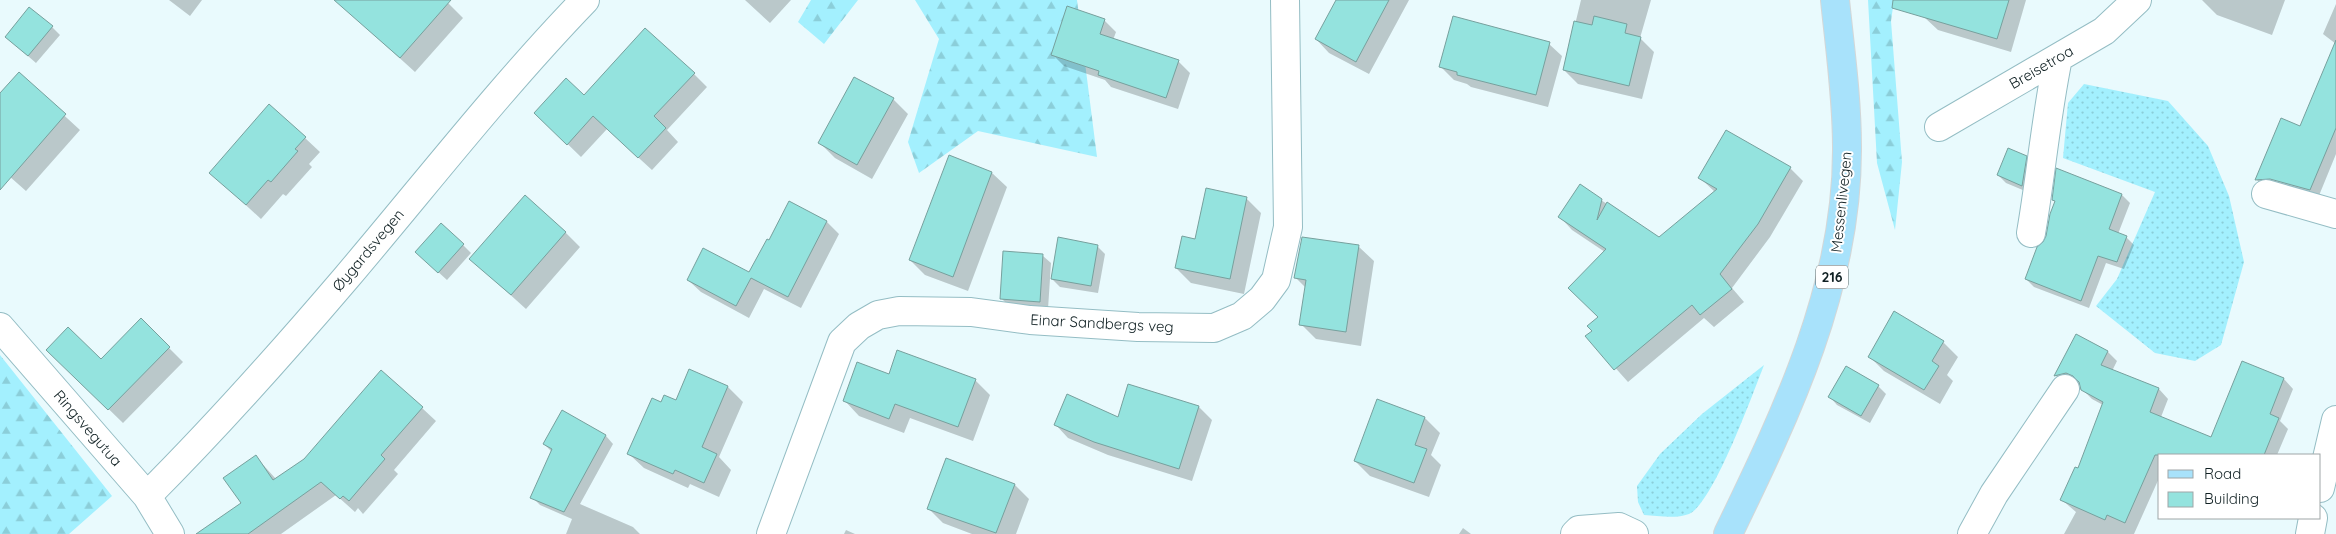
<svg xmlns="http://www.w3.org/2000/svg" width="2336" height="534" viewBox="0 0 2336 534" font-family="Quicksand,sans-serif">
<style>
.grass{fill:url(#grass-dots)}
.forest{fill:url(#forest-firs)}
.shadow{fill:#0003}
.building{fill:#94e3de;stroke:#77a09d}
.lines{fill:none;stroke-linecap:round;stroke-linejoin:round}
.minor-casing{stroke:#94bdc4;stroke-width:30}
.major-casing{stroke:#d4d7d7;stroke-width:30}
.minor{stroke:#fff;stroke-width:28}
.major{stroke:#a8e2fb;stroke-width:28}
.labels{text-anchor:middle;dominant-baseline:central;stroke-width:4;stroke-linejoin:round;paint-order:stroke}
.shield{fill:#fff;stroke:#586365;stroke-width:1}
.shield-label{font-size:14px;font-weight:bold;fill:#102023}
.street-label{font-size:15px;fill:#102023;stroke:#fff}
</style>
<defs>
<pattern id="grass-dots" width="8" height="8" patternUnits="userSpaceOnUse" patternTransform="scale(1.25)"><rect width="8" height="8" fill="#a3f0fe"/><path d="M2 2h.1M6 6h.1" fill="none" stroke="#8bced9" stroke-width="1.8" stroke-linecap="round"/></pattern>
<pattern id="forest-firs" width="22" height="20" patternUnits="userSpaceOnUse" patternTransform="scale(1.25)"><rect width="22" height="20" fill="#a3f0fe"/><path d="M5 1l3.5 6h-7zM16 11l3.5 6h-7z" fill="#8bced9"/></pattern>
</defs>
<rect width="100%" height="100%" fill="#e9fafd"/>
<!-- grass -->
<path class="grass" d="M2084 84 2168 101 2208 146 2229 196 2244 262 2221 345 2195 361 2155 353 2096 306 2117 279 2155 192 2063 158 2068 103Z
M1764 365C1753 393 1713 504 1689 514 1676 519 1658 516 1644 515L1638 502 1637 486 1660 454 1702 414Z"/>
<!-- forest -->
<path class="forest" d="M811 0H858L824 44 798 22Z
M915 0H1077L1097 157 978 131 919 173 908 142 939 39Z
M1868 0H1894L1891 21 1902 162 1895 230 1877 163Z
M0 355 112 496 69 534H0Z"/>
<!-- shadow -->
<path class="shadow" d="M169 0H202L190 16Z
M363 0H445L463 18 415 72 351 14Z
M745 0H791L770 23Z
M1337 0H1409L1369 74 1329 53 1316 39Z
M1581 0H1651L1640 38 1654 52 1642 99 1578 84 1564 70Z
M1929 0H2026L2011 52 1938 30 1924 17Z
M2202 0H2285L2272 35 2217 15Z
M2336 4V44L2323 34Z
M1104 20 1116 32 1113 40 1178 61 1190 73 1178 109 1111 87 1105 80 1064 66 1052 54Z
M52 27 60 35 36 63 6 37Z
M1549 44 1562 56 1548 107 1471 87 1467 84 1454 80 1441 67Z
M19 74 80 130 26 191 0 168V95Z
M694 74 707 87 667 130 678 142 652 170 607 129 581 157 549 126 584 97Z
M893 99 908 114 872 179 835 158 820 143Z
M2336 114V154L2318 198 2264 188 2257 180 2282 120 2301 128Z
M305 138 320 152 309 164 312 167 286 196 283 194 261 219 211 173Z
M950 156 992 173 1007 187 968 291 925 275 910 260Z
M2026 157 2034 165 2030 193 2006 183 1998 175Z
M1790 168 1803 181 1770 237 1732 288 1744 302 1714 327 1704 318 1628 382 1587 336 1594 331 1600 317 1605 252 1572 230 1560 217 1601 200 1659 239 1715 192 1700 178Z
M2058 170 2122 195 2130 203 2118 234 2126 237 2134 245 2124 269 2106 263 2089 308 2034 287 2026 279 2044 243 2056 202Z
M1246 198 1261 213 1244 294 1191 283 1176 268 1196 240Z
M827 222 839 234 801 308 764 289 749 318 701 292 688 280 749 274 770 242Z
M565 232 580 247 526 309 486 273Z
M1303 238 1359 247 1374 261 1361 346 1316 339 1301 324 1306 288 1296 278Z
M463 245 471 253 447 280 425 260Z
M1097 246 1105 254 1098 293 1060 287 1052 279Z
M1004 253 1043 256 1051 263 1048 309 1009 306 1001 298Z
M141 320 183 362 123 423 48 350 101 361Z
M2077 336 2108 352 2117 361 2112 371 2159 389 2168 399 2161 417 2212 438 2243 363 2284 379 2293 389 2280 421 2288 429 2277 455H2160V476L2134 534H2064L2076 512 2062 500 2078 470 2103 405 2092 399 2082 389 2081 384 2076 383 2065 385 2056 376Z
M1943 342 1958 357 1947 375 1953 381 1940 404 1884 371 1869 356Z
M1846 368 1878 386 1886 394 1870 423 1837 405 1830 397Z
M690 371 728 387 743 402 719 457 731 470 719 497 690 484 688 488 644 468 629 454 662 404 676 401Z
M889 376 975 380 990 395 973 441 910 418 904 433 859 416 845 401Z
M1378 401 1425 418 1440 433 1431 455 1441 465 1429 497 1370 476 1355 461Z
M1199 407 1212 420 1192 481 1108 455 1068 438 1055 424 1118 419Z
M422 408 436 421 394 470 398 474 363 514 358 508 355 512 336 495 281 534H208L242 503 256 457 276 479Z
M562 412 606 436 613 444 580 504 633 527 640 534H566L572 519 540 505 532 497 552 452 544 444Z
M1015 485 1029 499 1016 534H972L943 523 928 508Z
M1463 528 1471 534H1459Z
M846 530 855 534H844Z"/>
<!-- building -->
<path class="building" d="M334 0H451L400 58Z
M1336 0H1389L1356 62 1315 39Z
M1893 0H2009L1997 39 1892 8Z
M1067 6 1105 19 1100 34 1179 60 1166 98 1098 75 1099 71 1051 55Z
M29 7 53 26 28 56 5 37Z
M1453 16 1550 42 1536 95 1457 75V72L1439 67Z
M1594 16 1627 24 1625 33 1641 37 1629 86 1563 70 1574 21 1592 25Z
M645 28 695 73 654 116 666 128 638 158 593 116 567 145 534 113 566 78 584 95Z
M2336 40V128L2310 190 2270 179 2255 180 2281 118 2300 126Z
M19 72 66 114 0 190V93Z
M854 77 894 98 857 165 818 143Z
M269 104 306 137 295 149 298 151 271 182 268 180 246 205 209 173Z
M1726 130 1791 167 1758 224 1720 274 1732 289 1700 315 1692 305 1614 370 1585 336 1592 331 1587 326 1598 317 1568 288 1606 249 1558 217 1580 184 1602 199 1597 220 1607 202 1659 237 1717 189 1698 178Z
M2008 148 2027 156 2022 186 1997 175Z
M949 155 992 172 953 277 909 260Z
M2056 168 2122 194 2109 229 2127 236 2117 262 2098 256 2081 301 2025 279 2037 247 2043 242 2046 236 2050 214 2055 201 2052 200Z
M1206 188 1247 197 1230 279 1175 268 1182 236 1195 239Z
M525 195 566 232 511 295 469 259Z
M789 201 827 221 788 297 751 278 736 306 687 280 703 248 749 272 767 239 769 240Z
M441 223 464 244 438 273 415 252Z
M1058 237 1098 245 1091 286 1051 279Z
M1302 237 1359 245 1346 332 1299 325 1306 280 1294 278Z
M1003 251 1043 254 1040 302 1000 299Z
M1894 311 1944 341 1932 361 1939 366 1924 390 1868 357Z
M141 318 170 347 108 410 46 350 68 327 101 359Z
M2076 334 2108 351 2101 365 2159 388 2150 412 2211 437 2242 361 2284 378 2270 414 2279 418 2264 455H2155L2125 523 2107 515 2105 520 2060 500 2075 467 2078 468 2103 402 2081 390 2079 382 2073 376 2066 373 2054 376Z
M897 350 976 379 958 427 895 404 889 419 843 401 857 362 889 374Z
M1846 366 1879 385 1861 416 1828 397Z
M689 369 728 386 702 447 717 454 704 483 675 470 673 474 627 454 652 398 661 402 664 395 676 400Z
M381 370 423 407 381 455 385 459 349 501 343 496 340 499 321 482 248 534H196L241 503 223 478 256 455 273 480 304 459Z
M1128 384 1199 406 1179 469 1094 442 1054 425 1067 394 1118 417Z
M1377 399 1425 417 1415 445 1427 449 1414 483 1354 461Z
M562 410 606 435 564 512 530 498 552 449 543 444Z
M946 458 1015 484 996 533 927 509Z"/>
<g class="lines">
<defs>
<path id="minor" d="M1939 127 2104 31 2137 0
M2266 194 2336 214
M2031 233C2041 175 2046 116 2058 58
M0 327 147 496 170 534
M2320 488 2336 420
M147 496C217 426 282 353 346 278 425 185 500 88 585 0
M771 534 842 342 859 326 878 315 899 311 971 312 1030 320 1138 327 1214 328 1242 316 1262 299 1276 280 1288 227 1285 0
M1575 534 1579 530 1619 527 1634 534
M1972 534 1994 494 2065 389
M2310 534 2313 518"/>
<path id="major" d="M1728 534C1787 412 1848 286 1847 147 1847 98 1840 49 1835 0"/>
</defs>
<!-- minor casing -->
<use href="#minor" class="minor-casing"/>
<!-- major casing -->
<use href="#major" class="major-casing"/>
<!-- minor -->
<use href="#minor" class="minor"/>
<!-- major -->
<use href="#major" class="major"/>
</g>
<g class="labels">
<!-- shield labels -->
<rect class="shield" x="1816" y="265.5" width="32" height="23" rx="4"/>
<g class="shield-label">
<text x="1832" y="277">216</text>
</g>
<!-- street labels -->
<g class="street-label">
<text transform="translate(2041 67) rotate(-30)">Breisetroa</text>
<text transform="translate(1841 202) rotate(-84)">Messenlivegen</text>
<text transform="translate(368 250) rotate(-50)">Øygardsvegen</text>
<text transform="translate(1102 323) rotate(3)">Einar Sandbergs veg</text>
<text transform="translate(88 428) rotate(49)">Ringsvegutua</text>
</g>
</g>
<!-- legend -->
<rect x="2158" y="454" width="162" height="65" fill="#ffffff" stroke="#9fa6a7"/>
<rect x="2168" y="470" width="25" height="8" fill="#a8e2fb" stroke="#9fa6a7"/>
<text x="2204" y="479" font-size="15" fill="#102023">Road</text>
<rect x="2168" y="492" width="25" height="15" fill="#94e3de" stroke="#9fa6a7"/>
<text x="2204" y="504" font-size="15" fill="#102023">Building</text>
</svg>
